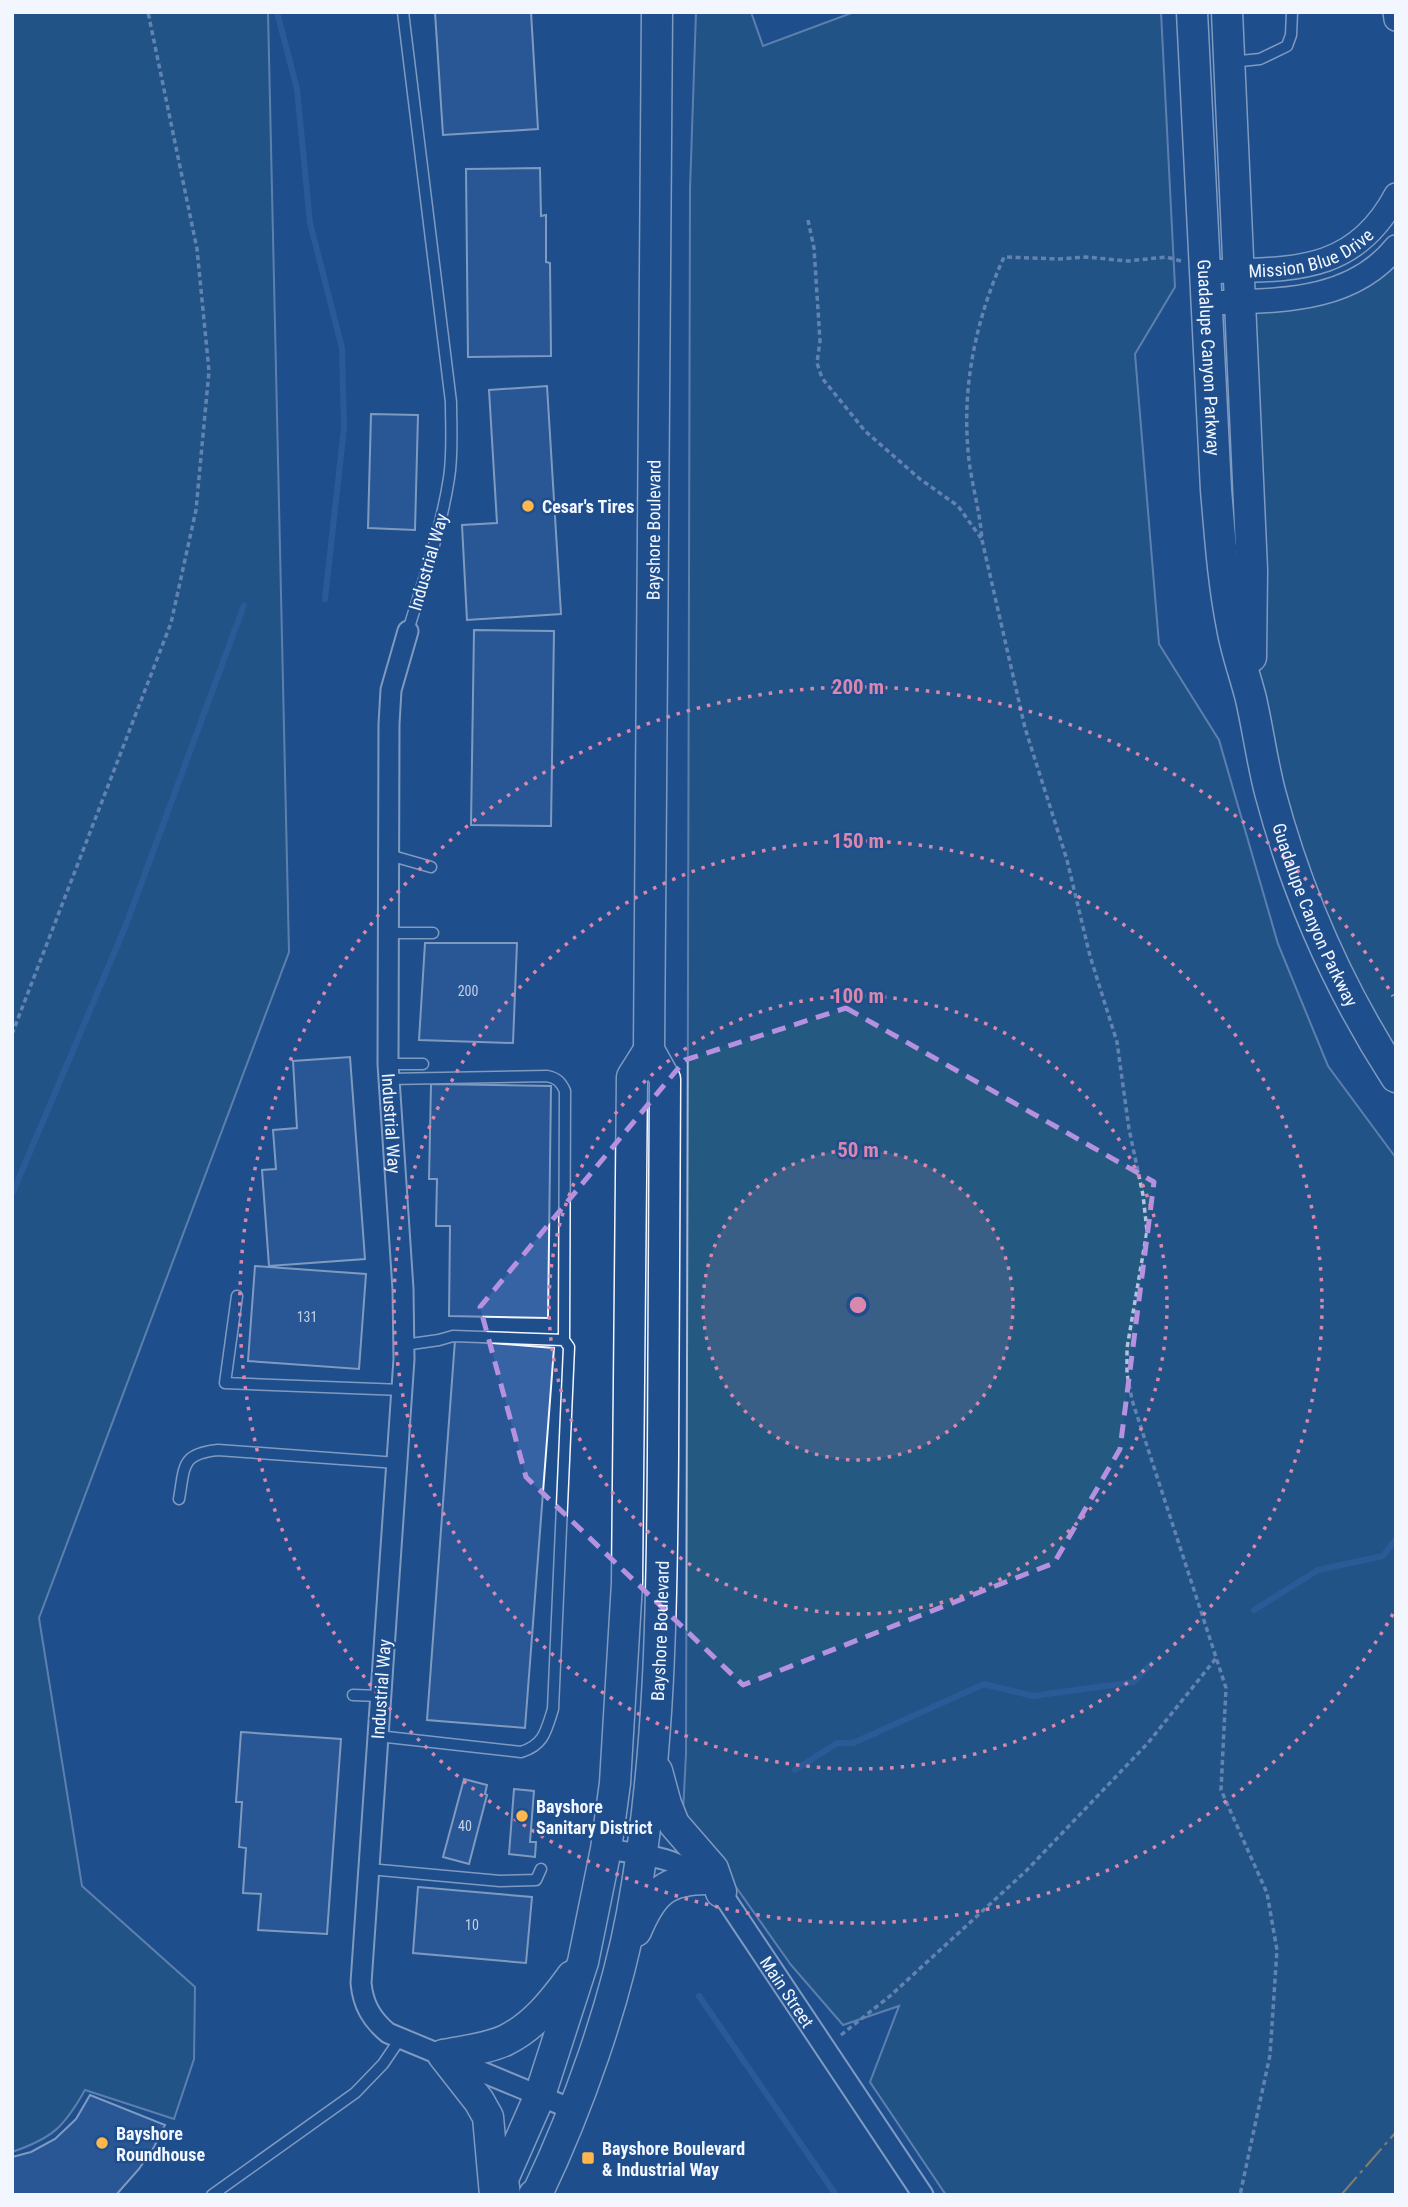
<svg xmlns="http://www.w3.org/2000/svg" width="1408" height="2207" viewBox="0 0 1408 2207" font-family="'Roboto Condensed',sans-serif">
<style>
.green{fill:#245a82;stroke:#a8bbd7;stroke-width:2}
.lines{fill:none;stroke-linecap:round;stroke-linejoin:round}
.stream{stroke:#3b69a3;stroke-width:6}
.building{fill:#3563a3;stroke:#f2f6ff;stroke-width:2}
.service-casing{stroke:#f2f6ff;stroke-width:13}
.minor-casing{stroke:#f2f6ff;stroke-width:23}
.tertiary-casing{stroke:#f2f6ff;stroke-width:26}
.primary-casing{stroke:#f2f6ff;stroke-width:33}
.path{stroke:#b3c4dc;stroke-width:3.5;stroke-dasharray:5 3.5;stroke-linecap:butt}
.service{stroke:#1f4e8c;stroke-width:10}
.minor{stroke:#1f4e8c;stroke-width:19}
.tertiary{stroke:#1f4e8c;stroke-width:23}
.primary{stroke:#1f4e8c;stroke-width:30}
.power{stroke:#ffb74d;stroke-width:2;stroke-dasharray:24 5 3.5 5;stroke-linecap:butt}
.marked{fill:none;stroke:#b691df;stroke-width:5;stroke-dasharray:14 9;stroke-linejoin:round}
.ring{fill:none;stroke:#da87ad;stroke-width:3.5;stroke-dasharray:3.5 7}
.poi-dot{fill:#ffb74d;stroke:#1f4e8c;stroke-width:2.5}
.labels{text-anchor:middle;dominant-baseline:central;stroke-width:5;stroke-linejoin:round;paint-order:stroke}
.number-label{font-size:14px;fill:#c3d1e8}
.street-label{font-size:18px;fill:#f2f6ff;stroke:#1f4e8c}
.poi-label{font-size:18px;font-weight:bold;fill:#f2f6ff;stroke:#1f4e8c;text-anchor:start}
.centre{fill:#da87ad;stroke:#1f4e8c;stroke-width:3.5}
.ring-label{font-size:21px;text-anchor:middle;font-weight:bold;fill:#da87ad;stroke:#1f4e8c;stroke-width:5;stroke-linejoin:round;paint-order:stroke}
</style>
<rect width="100%" height="100%" fill="#1f4e8c"/>
<!-- green -->
<path class="green" d="M12 12H268L289 952 39 1618 82 1886 195 1987 194 2059 174 2119 85 2090C64 2127 53 2138 12 2152Z
M696 12H751L763 46 854 12H1161L1175 287 1135 354 1159 644 1219 740 1278 944 1328 1066 1396 1158V2195H946L870 2082 899 2006 843 2025 791 1965 683 1812 686 1754 690 189Z
M1396 247V1077L1376 1046 1259 744 1239 301 1293 300Z"/>
<g class="lines">
<!-- stream -->
<path class="stream" d="M277 12 297 89 310 223 342 348 344 428 325 599
M13 1192 126 925 244 605
M1254 1610 1318 1570 1383 1556 1396 1539
M795 1770 837 1743H853L984 1684 1033 1696 1134 1682 1151 1664
M699 1996 836 2195"/>
</g>
<!-- building -->
<path class="building" d="M435 12H531L538 129 443 135Z
M540 168 541 216 546 215V262L550 263 551 356 468 357 466 169Z
M547 386 561 614 467 620 462 525 497 523 489 390Z
M371 414 418 415 415 530 368 528Z
M474 630 554 631 551 826 471 825Z
M425 943H517L513 1043 419 1040Z
M350 1057 365 1259 269 1266 262 1170 276 1169 273 1130 297 1128 293 1061Z
M431 1084 551 1086 548 1318 449 1316 450 1226H436L437 1179H429Z
M255 1266 366 1274 359 1369 248 1361Z
M455 1340 554 1348 525 1728 427 1720Z
M241 1732 341 1739 327 1934 258 1930 261 1894 243 1893 246 1848 239 1847 242 1802H236Z
M464 1779 487 1785 485 1794 487 1795 469 1864 443 1857Z
M514 1789 534 1791 530 1842H536L535 1857 509 1854Z
M418 1887 532 1897 526 1963 413 1953Z
M90 2095 165 2125 154 2147 139 2169 116 2195H12V2157L31 2152 55 2139 76 2119Z"/>
<g class="lines">
<defs>
<path id="service" d="M403 12 451 402C451 427 453 453 449 478 441 530 423 581 408 631
M1231 62 1260 59 1287 46 1291 35 1292 12
M389 855 431 867
M388 933H433
M388 1064H423
M389 1079 547 1076C557 1078 561 1082 565 1091L564 1340
M237 1296 225 1383 402 1390
M179 1499C185 1465 181 1454 218 1450L397 1463
M353 1695 381 1696
M378 1736 521 1752C544 1745 546 1731 553 1709L569 1347 564 1340 453 1336 439 1340 404 1345
M369 1869 500 1881 536 1880 541 1869
M212 2195 355 2093 383 2064 400 2039"/>
<g id="minor">
<path id="s1" d="M408 631 391 690 389 724 388 1064 403 1289 404 1359 361 1983C363 2004 371 2019 388 2033L574 2110"/>
<path id="s2" d="M606 1849C655 1856 683 1858 721 1892L923 2195"/>
</g>
<g id="tertiary">
<path d="M1395 12 1396 19"/>
<path id="s3" d="M1204 272C1285 268 1352 278 1396 195"/>
<path d="M1206 303C1273 300 1349 305 1396 247"/>
</g>
<g id="primary">
<path id="s4" d="M1192 12 1216 490C1220 536 1223 582 1232 627 1236 651 1245 675 1251 699 1258 730 1262 761 1270 792 1297 894 1339 989 1396 1077"/>
<path d="M1227 12 1252 570 1251 657"/>
<path d="M657 1771 666 1804 674 1824 713 1869 721 1892"/>
<path d="M636 1931C652 1893 665 1879 707 1879"/>
<path d="M495 2195 488 2117 479 2101 443 2055C463 2051 487 2049 506 2040 534 2026 554 2001 572 1976"/>
<path d="M505 2195 503 2179 540 2095 583 1962 606 1849 615 1783 627 1583 632 1077 649 1050"/>
<path id="s5" d="M534 2195 538 2192C578 2108 615 2004 632 1913 660 1763 662 1606 663 1454 664 1329 664 1204 665 1079L649 1050 657 12"/>
</g>
</defs>
<!-- service casing -->
<use href="#service" class="service-casing"/>
<!-- minor casing -->
<use href="#minor" class="minor-casing"/>
<!-- tertiary casing -->
<use href="#tertiary" class="tertiary-casing"/>
<!-- primary casing -->
<use href="#primary" class="primary-casing"/>
<!-- path -->
<path class="path" d="M808 220 814 248 820 341 817 363 822 378 865 431 920 479 958 506 981 538
M1181 261 1166 257 1128 261 1086 257 1059 259 1004 257C977 316 962 384 968 450 970 480 980 509 982 540L1025 728 1067 860 1090 956 1117 1042 1129 1129 1143 1195 1147 1231 1127 1348V1373L1132 1400 1226 1688 1221 1790 1267 1893 1277 1950 1270 2055 1240 2195
M12 1034 171 623 196 510 209 371 197 249 148 12
M841 2035 890 1996 1026 1871 1148 1743 1217 1657"/>
<!-- service -->
<use href="#service" class="service"/>
<!-- minor -->
<use href="#minor" class="minor"/>
<!-- tertiary -->
<use href="#tertiary" class="tertiary"/>
<!-- primary -->
<use href="#primary" class="primary"/>
<!-- power -->
<path class="power" d="M1341 2195 1396 2132"/>
</g>
<!-- marked area -->
<path d="M0 0H1408V2207H0ZM846 1008 1154 1182 1120 1449 1054 1563 743 1685 526 1477 480 1307 685 1060Z" fill="#1f4e8c" fill-opacity=".55" fill-rule="evenodd"/>
<path class="marked" d="M846 1008 1154 1182 1120 1449 1054 1563 743 1685 526 1477 480 1307 685 1060Z"/>
<!-- distance rings -->
<circle cx="858" cy="1305" r="155" fill="#da87ad" fill-opacity=".12"/>
<g class="ring">
<circle cx="858" cy="1305" r="155"/>
<circle cx="858" cy="1305" r="309"/>
<circle cx="858" cy="1305" r="464"/>
<path d="M1393 1614A618 618 0 1 1 1393 996"/>
</g>
<!-- markers -->
<g class="poi-dot">
<circle cx="528" cy="506" r="7"/>
<circle cx="522" cy="1816" r="7"/>
<circle cx="102" cy="2143" r="7"/>
<rect x="581" y="2151" width="14" height="14" rx="3.5"/>
</g>
<g class="labels">
<!-- number labels -->
<g class="number-label">
<text x="468" y="991">200</text>
<text x="307" y="1317">131</text>
<text x="465" y="1826">40</text>
<text x="472" y="1925">10</text>
</g>
<!-- street labels -->
<g class="street-label">
<text stroke="none"><textPath href="#s3" startOffset="110">Mission Blue Drive</textPath></text>
<text stroke="none"><textPath href="#s4" startOffset="346">Guadalupe Canyon Parkway</textPath></text>
<text stroke="none"><textPath href="#s5" startOffset="1689">Bayshore Boulevard</textPath></text>
<text transform="translate(428 562) rotate(-74)">Industrial Way</text>
<text stroke="none"><textPath href="#s4" startOffset="917">Guadalupe Canyon Parkway</textPath></text>
<text stroke="none"><textPath href="#s1" startOffset="495">Industrial Way</textPath></text>
<text stroke="none"><textPath href="#s5" startOffset="584">Bayshore Boulevard</textPath></text>
<text transform="translate(381 1689) rotate(-86)">Industrial Way</text>
<text stroke="none"><textPath href="#s2" startOffset="245">Main Street</textPath></text>
</g>
<!-- poi labels -->
<g class="poi-label">
<text x="542" y="506">Cesar's Tires</text>
<text x="536" y="1806">Bayshore<tspan x="536" dy="21">Sanitary District</tspan></text>
<text x="116" y="2133">Bayshore<tspan x="116" dy="21">Roundhouse</tspan></text>
<text x="602" y="2148">Bayshore Boulevard<tspan x="602" dy="21">&amp; Industrial Way</tspan></text>
</g>
</g>
<circle cx="858" cy="1305" r="10" class="centre"/>
<g class="ring-label">
<text x="858" y="694">200 m</text>
<text x="858" y="848">150 m</text>
<text x="858" y="1003">100 m</text>
<text x="858" y="1157">50 m</text>
</g>
<!-- border -->
<rect width="1408" height="2207" fill="none" stroke="#f2f6ff" stroke-width="28"/>
</svg>
